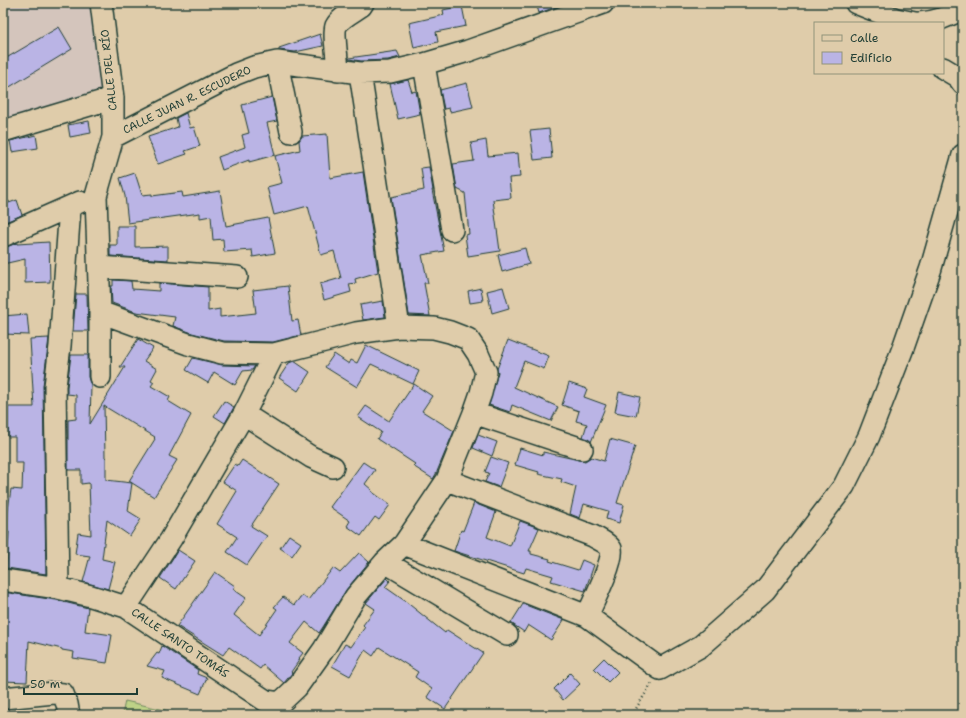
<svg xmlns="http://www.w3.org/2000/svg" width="966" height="718" viewBox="0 0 966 718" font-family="'Shantell Sans',sans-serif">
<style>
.built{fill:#d4c5bc}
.green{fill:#bed287;stroke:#6e885e}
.building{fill:#bab4e5;stroke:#1f3d34}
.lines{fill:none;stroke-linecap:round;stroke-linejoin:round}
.minor-casing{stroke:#1f3d34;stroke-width:24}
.path{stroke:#1f3d34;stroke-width:2.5;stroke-dasharray:1 3;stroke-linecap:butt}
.minor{stroke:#dfccaa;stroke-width:21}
.labels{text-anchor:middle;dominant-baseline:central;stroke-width:3.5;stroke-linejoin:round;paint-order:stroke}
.street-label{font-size:11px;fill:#1f3d34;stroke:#dfccaa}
</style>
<rect width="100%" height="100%" fill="#dfccaa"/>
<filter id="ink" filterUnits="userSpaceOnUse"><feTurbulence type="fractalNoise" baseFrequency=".025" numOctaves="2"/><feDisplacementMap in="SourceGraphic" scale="8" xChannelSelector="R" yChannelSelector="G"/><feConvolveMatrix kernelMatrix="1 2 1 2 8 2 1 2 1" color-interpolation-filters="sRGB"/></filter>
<g filter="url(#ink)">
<!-- built -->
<path class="built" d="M3 3H93L102 96 3 125Z"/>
<!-- green -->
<path class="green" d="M125 701 187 715H122Z"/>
<!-- building -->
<path class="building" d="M536 3H567L539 13Z
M462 6 466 26 436 32 438 42 414 48 409 23 444 15 443 10Z
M59 27 72 49 3 91V60Z
M320 34 323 46 295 52 279 50V48Z
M397 51 400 57 388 60 361 61 349 59V58Z
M408 80 412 92 416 91 420 114 398 119 390 84Z
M467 83 473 107 450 112 449 108 444 109 440 90Z
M272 97 277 121 267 123 275 155 249 162V160L222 170 218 157 245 147 242 135 249 133 242 105Z
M186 113 190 128 194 127 200 146 185 151 187 154 158 164 148 137 178 127 176 118Z
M89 121 91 133 70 137 68 125Z
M549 129 552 158 534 160 530 131Z
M327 134 330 178 363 172 378 272 355 279 356 283 349 284 351 292 324 300 320 284 341 278 334 251 321 255 308 206 274 215 267 187 282 183 275 156 300 150 299 141 302 136Z
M36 135 38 148 12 152 10 141Z
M486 140 488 156 518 153 520 177 509 178 511 198 493 200 500 251 468 256 465 235 469 234 465 193 457 189 453 164 474 161 471 143Z
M429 167 433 190H432L444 251 422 255 428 283H424L430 316 409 315 391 197 424 190 421 168Z
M135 173 142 195 152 194V196L182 192 183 197 220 191 226 226 268 218 275 253 253 257 252 250 224 252 223 239 213 240 211 216 200 218V213L128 223 125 196 120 178Z
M17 200 22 215 3 223V201H9V203Z
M117 226H135V247L168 246V260L110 256V245H117Z
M49 242 50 282 25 283V259L3 264V248L17 243V244Z
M525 248 529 264 502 272 498 255Z
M113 280 131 281 132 289 159 291V283L208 287V311L220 309V317L256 313 253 290 288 286 292 321 298 320 301 335 273 342 224 341 192 333 173 326 175 317 136 312 112 303 111 286H113Z
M503 287 509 308 492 313 487 291Z
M481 288 483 301 470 303 468 291Z
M76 294H87L88 331H73Z
M383 301 385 317 363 320 360 305Z
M27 314 29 335 3 334V316Z
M49 338 43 386 46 574 7 568 9 532H7L8 510 11 489 22 490 23 463H15V437H8V407H34L30 339Z
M138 339 153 348 144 361 157 369 151 380 154 382 151 386 170 397 168 401 191 415 169 456 177 460 154 497 129 481 155 439 154 438 155 437 104 406 105 457 106 458V480L132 483 128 511 141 519 130 536 107 520 102 559 115 562 108 589 83 582 90 556 75 554 78 533 91 535 89 483 81 484V470H68V420L76 419V395L67 394V387L71 355H88V377L91 385 90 424 125 367H120Z
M508 340 549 356 544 369 524 361 514 387 558 407 551 421 512 405 510 412 489 405 498 372 497 369Z
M366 345 419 371 413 384 371 364 357 387 325 367 334 354 349 364 351 360 357 363Z
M193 358 222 365 255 366 252 370 243 371 235 385 214 372 208 383 186 370Z
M294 361 310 372 298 391 279 378 289 363Z
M569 383 587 389 584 397 606 405 591 442 583 437 587 424 576 421 579 411 562 405Z
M414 384 432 396 422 411 454 431 436 474 433 479 413 466 415 464 377 439 381 432 358 417 366 406 389 421Z
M619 392 640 397 636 416 615 412Z
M224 401 234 407 225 423 214 416Z
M478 435 497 442 492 456 473 448Z
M610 439 635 446 617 503 624 505 619 523 606 519 608 511 584 504 580 518 570 514 576 487 561 482 562 479 538 474 539 472 515 465 520 448 543 455V452L579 460 585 461 591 457 604 461Z
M491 457 508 463 499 487 485 482 489 473 485 472Z
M242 460 279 484 251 526 267 536 247 565 227 552 237 537 217 524 237 491 223 482 235 464 238 466Z
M363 462 375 470 365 484 372 490 371 491 390 505 379 520 375 517 361 536 347 526 350 521 330 507Z
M474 503 496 512 487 537 510 546 520 521 539 528 529 551H531V554L550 559 549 561 578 570 582 560 594 565 585 591 551 581 553 576 526 568 524 573 454 551 461 530 463 531Z
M289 535 301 543 292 556 280 548Z
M178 550 195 561 176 589 160 578Z
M359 553 369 562 346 590 323 627 319 633 306 622 290 643 303 653 299 658 300 659 291 672 292 673 284 683 263 665 260 669 229 647 223 655 177 626 215 572 235 586 233 589 246 598 234 615 259 635 277 609 274 607 283 597 294 605 302 595 308 600 333 568 340 573Z
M387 578 390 581 385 587 405 601 445 633 447 630 483 653 445 709 427 697 432 689 415 677 418 672 379 647 373 656 365 650 350 676 332 666 345 644 351 647 365 627 363 625 375 609 366 603Z
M3 592 56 600 88 608 85 631 112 635 107 663 73 658 74 652 62 650V649L29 641 27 682 3 681Z
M523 604 564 620 551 640 528 625 524 632 511 623Z
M162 646 198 670 197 674 207 678 200 694 162 678 165 671 147 666 157 653 159 654Z
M604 658 618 672 608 682 594 668Z
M570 673 580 684 563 700 554 689Z"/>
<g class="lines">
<defs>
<path id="minor" d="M856 3 896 19 915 23
M919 23C935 22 949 17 963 8
M277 62 291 132
M424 64 452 230
M943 68 958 77 963 84
M338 71C338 62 333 34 336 26 340 18 354 11 361 6L363 3
M360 73 399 327
M3 131 113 98
M113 137 236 74 254 67 277 62 360 73 390 72 424 64 468 51 603 3
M3 236 80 202
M99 267 237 277
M100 377V312L96 196 113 137V98L101 3
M474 413 582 449
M244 414 311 457 333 467
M447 480 593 536C599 540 607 542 611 549 615 559 592 605 587 616
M404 544 587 616 660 669 701 646 765 590 844 486 869 436 903 348 931 268 963 155
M385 562 507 635
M3 580 58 588 91 596 126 607 266 701 280 703 297 687 324 649 356 596 385 562 404 544 447 480 474 413 481 393 486 372 478 354 468 339 450 332 434 328 399 327 356 333 274 354 222 353 188 344 100 312
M58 588 55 386 60 346 70 207
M126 607 171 539 244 414 274 354
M3 698 54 693 63 694 67 704 69 715"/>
</defs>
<!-- minor casing -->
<use href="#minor" class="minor-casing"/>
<!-- path -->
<path class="path" d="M632 715 652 683"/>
<!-- minor -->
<use href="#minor" class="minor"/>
</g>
</g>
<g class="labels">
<!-- street labels -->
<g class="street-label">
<text transform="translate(109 70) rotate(-96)">CALLE DEL RÍO</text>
<text transform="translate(187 100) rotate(-26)">CALLE JUAN R. ESCUDERO</text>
<text transform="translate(180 643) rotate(34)">CALLE SANTO TOMÁS</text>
</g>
</g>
<!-- margin -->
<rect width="966" height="718" fill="none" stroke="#dfccaa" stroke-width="16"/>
<rect x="8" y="8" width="950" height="702" fill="none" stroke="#1f3d34" stroke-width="1.5" filter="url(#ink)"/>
<!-- legend -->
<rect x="814" y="22" width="130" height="52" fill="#dfccaa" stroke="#92937b"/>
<rect x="822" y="35" width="20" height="6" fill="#dfccaa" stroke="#92937b"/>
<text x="850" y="42" font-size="12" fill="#1f3d34">Calle</text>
<rect x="822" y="52" width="20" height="12" fill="#bab4e5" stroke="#92937b"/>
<text x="850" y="62" font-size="12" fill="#1f3d34">Edificio</text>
<!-- scale -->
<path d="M24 688v6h113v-6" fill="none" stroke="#1f3d34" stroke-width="2"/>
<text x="30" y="688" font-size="12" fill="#1f3d34" stroke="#dfccaa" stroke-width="3" paint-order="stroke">50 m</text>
</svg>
